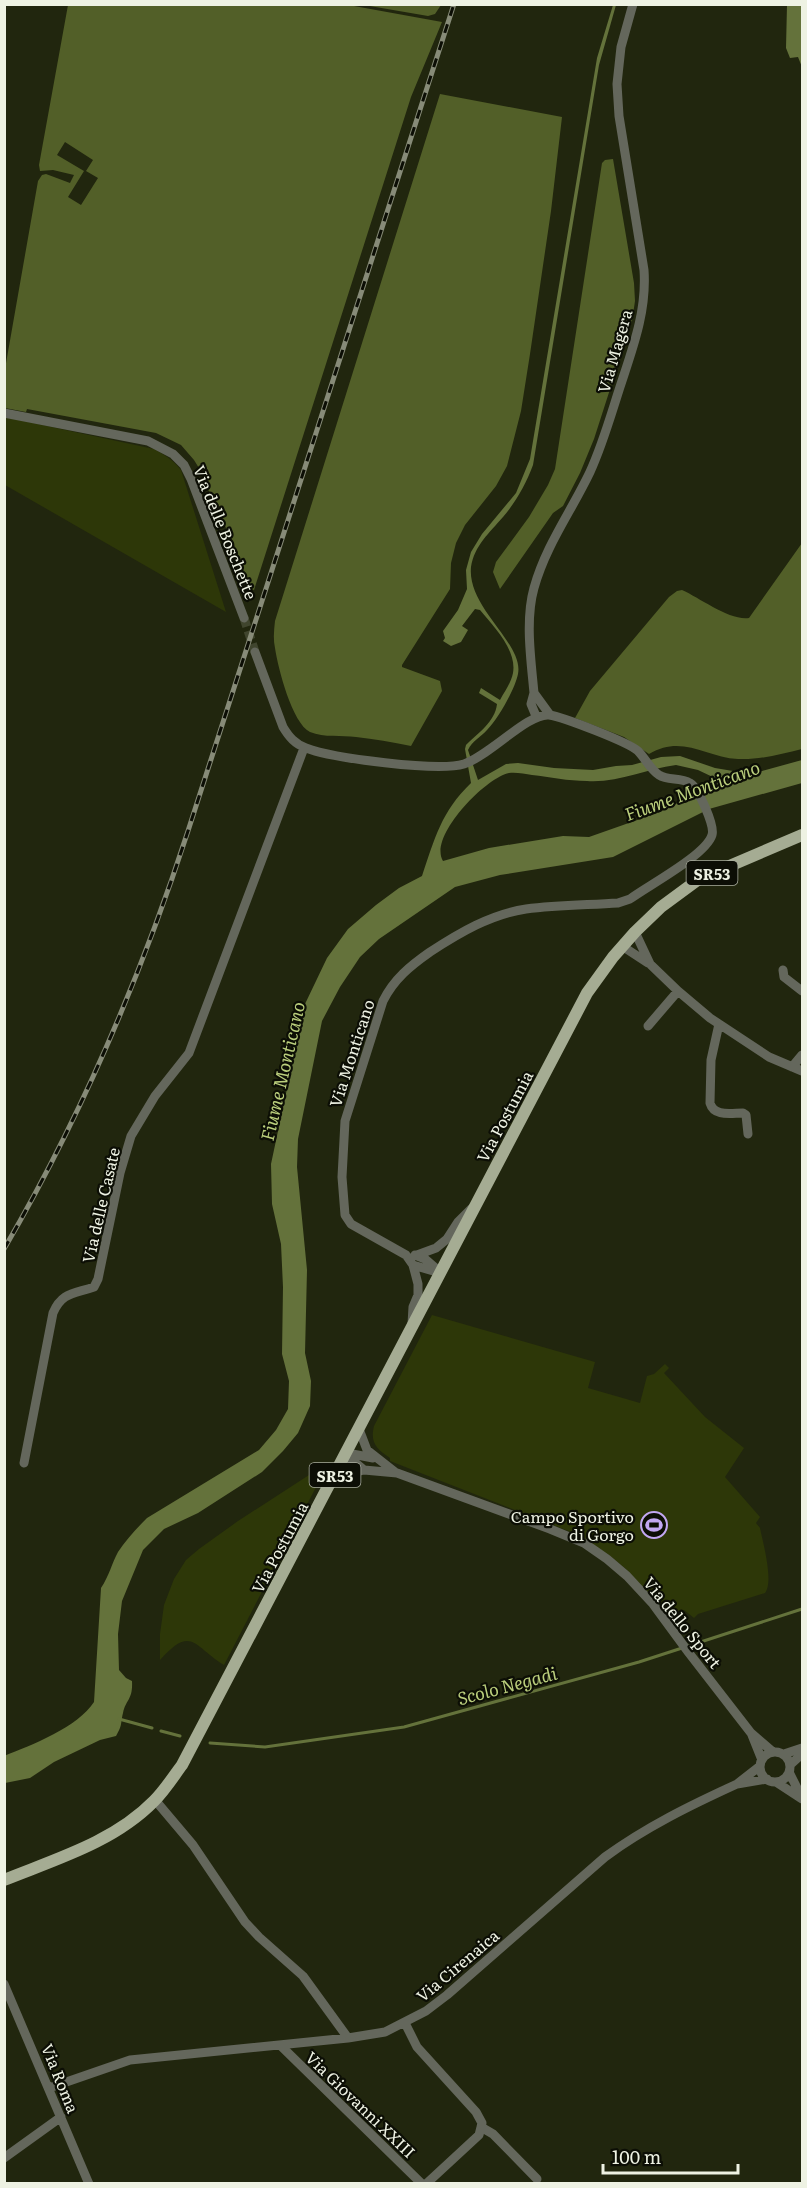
<svg xmlns="http://www.w3.org/2000/svg" width="807" height="2188" viewBox="0 0 807 2188" font-family="Literata,serif">
<style>
.green{fill:#2d3708}
.forest{fill:#525f28;fill-rule:evenodd}
.water{fill:#64723b;fill-rule:evenodd}
.lines{fill:none;stroke-linecap:round;stroke-linejoin:round}
.stream{stroke:#64723b;stroke-width:3}
.minor-tunnel{stroke:#40452e;stroke-width:9;stroke-dasharray:9 4.5;stroke-linecap:butt}
.minor{stroke:#64675c;stroke-width:9}
.major{stroke:#a5ac93;stroke-width:12}
.rail-casing{stroke:#878b78;stroke-width:5}
.rail{stroke:#0c0e05;stroke-width:3;stroke-dasharray:9;stroke-linecap:butt}
.labels{text-anchor:middle;dominant-baseline:central;stroke-width:4.5;stroke-linejoin:round;paint-order:stroke}
.shield{fill:#0c0e05;stroke:#aaaea0;stroke-width:1.5}
.shield-label{font-size:15px;font-weight:bold;fill:#eef2e3}
.street-label{font-size:16px;fill:#eef2e3;stroke:#0c0e05}
.poi-label{font-size:16px;fill:#eef2e3;stroke:#0c0e05;text-anchor:end}
.water-label{font-size:18px;font-style:italic;fill:#bace7c;stroke:#0c0e05}
</style>
<rect width="100%" height="100%" fill="#21260e"/>
<!-- green -->
<path class="green" d="M5 417 154 449C165 455 173 460 181 470L226 612 5 485Z
M432 1315 595 1362 588 1388 640 1403 647 1376 654 1374 665 1364 669 1368 664 1373 705 1417 744 1448 725 1477 760 1517 756 1523 760 1528C763 1543 774 1582 765 1593L698 1614 694 1618 684 1610 670 1616 626 1569 609 1555 576 1534 390 1461V1458C376 1449 370 1442 374 1426Z
M329 1462 224 1665C194 1647 192 1624 160 1660V1634L164 1605 174 1579 186 1560 199 1549 238 1521Z"/>
<!-- forest -->
<path class="forest" d="M343 4 442 22 411 97 254 590 250 589 233 542 213 502 202 473 194 460 181 445 156 433 27 409 26 412 5 408V369L38 181 42 175 46 174 70 183 74 175 53 170 40 171 39 165 68 5ZM65 142 93 160 86 171 98 178 81 205 68 197 84 171 57 155Z
M364 5 441 4V5L435 14 428 16Z
M440 94 562 117 551 211 530 354 521 411 507 466 496 486 465 525 456 543 451 563 450 589 402 665V667L440 681 442 691 411 746C392 742 374 739 356 737 342 735 324 738 310 732 292 723 278 668 275 648 273 639 274 630 275 621Z
M613 159 634 283 635 301 632 321 594 439 580 473 563 506 553 513 500 589 493 572 496 562 529 517 548 485 555 469 602 163 605 160Z
M802 543V749C781 754 760 760 738 759 705 757 682 734 649 754L624 737 575 718 590 691 669 597 677 591 682 590C700 598 730 621 749 618Z"/>
<!-- water -->
<path class="water" d="M613 5H616L599 65 533 465C526 484 516 502 503 517 490 532 474 546 471 567 467 608 524 643 518 674 515 689 498 719 487 730 481 737 472 741 468 750L478 780 506 764 518 763 554 768 593 770 616 766 632 765 661 757 680 756 715 768 751 774 802 760V783L709 809 613 857 500 875 455 887 379 939 360 957 340 987 322 1021 298 1139 297 1167 307 1270 305 1353 311 1381 310 1406 298 1433 283 1451 262 1472 198 1513 164 1529 143 1550 122 1601 118 1634 119 1670 126 1678 132 1681C133 1700 126 1699 123 1713 120 1725 123 1724 116 1736L100 1740 54 1762 30 1778 5 1783 4 1756C32 1745 78 1727 94 1702L101 1588C109 1576 112 1563 118 1552 126 1540 136 1529 147 1518L259 1450 276 1430 288 1409 289 1381 282 1354 283 1287 281 1244 272 1204 271 1164 305 1004 327 958 348 929 376 905 399 888 422 876C435 838 441 812 471 783L465 749 466 745C478 733 495 722 497 704L479 693 481 688 500 700C505 691 511 683 513 673 517 650 494 627 480 610L475 609 462 626 468 630 461 642 451 646 443 641 445 638 443 631 458 610 467 589 466 570 471 552 482 534 516 493 530 459 597 58ZM676 765 698 770 717 779V785L701 791 660 812 589 837 563 836 489 848 443 861C428 837 485 778 509 773 516 772 525 774 532 775 550 777 568 781 587 781 618 783 646 769 676 765Z
M787 5H802V67L798 57 790 58 786 48Z"/>
<g class="lines">
<!-- stream -->
<path class="stream" d="M119 1719 152 1728
M161 1731 180 1736
M210 1743 265 1747 404 1727 639 1662 802 1609"/>
<!-- minor-tunnel -->
<path class="minor-tunnel" d="M244 618 255 652"/>
<!-- minor -->
<path class="minor" d="M4 413 148 441 173 454 184 465 191 479 244 618
M255 652 283 727C289 737 295 744 306 748 332 758 438 772 464 764 489 756 528 713 549 715 563 717 628 742 638 751 645 758 650 769 659 775 668 781 680 777 690 783 698 787 715 826 712 835 706 855 649 885 630 899L618 903C588 905 557 905 526 909 491 914 459 933 430 952 410 966 394 979 383 1001L345 1121 342 1177 345 1215 351 1224 406 1255 413 1265 440 1273
M534 693 550 715
M536 716 531 704 534 693C531 660 525 620 534 588 546 545 571 512 590 472 602 446 610 418 619 390 632 350 647 312 644 270L619 116 617 84 621 47 633 4
M635 932 650 964 678 991 710 1018 769 1057 802 1071
M622 946 648 963
M783 970 784 977 802 991
M719 1024 711 1060 710 1103C714 1117 731 1113 743 1113L746 1115 748 1134
M648 1026 678 991
M792 1067 802 1055
M415 1255 425 1259 440 1272
M417 1255 436 1248 447 1239 458 1222 471 1209
M412 1324 413 1307 418 1295V1284L413 1265
M359 1429 367 1450 395 1472
M347 1453 373 1458
M346 1455 364 1470 397 1473 550 1529 584 1543 607 1559 627 1576 653 1604 689 1653 751 1733 773 1752
M24 1463 53 1313C62 1292 74 1294 94 1287L98 1279 120 1173 131 1136 155 1096 189 1053 304 748
M330 1485 348 1474 364 1470
M752 1735 762 1760
M760 1767a15 15 0 1 1 30 0a15 15 0 1 1-30 0Z
M784 1754 802 1748
M790 1765 802 1754
M760 1766 737 1784 767 1779
M789 1772 802 1798
M776 1782 802 1799
M155 1800 193 1845 245 1922 259 1937 303 1976 348 2038
M4 1984 89 2184
M405 2023 417 2047 476 2112 482 2123 479 2135 426 2184
M280 2045 422 2184
M49 2088 130 2060 348 2038 385 2032 426 2011 447 1995 605 1857C646 1827 691 1805 737 1784
M481 2127 493 2134 537 2179
M4 2158 61 2117"/>
<!-- major -->
<path class="major" d="M4 1880C56 1859 114 1842 154 1801 165 1790 173 1777 182 1765L587 993 613 957 635 932 661 907 699 879 802 835"/>
<defs>
<path id="rail" d="M4 1249C81 1117 141 976 188 831L454 4"/>
</defs>
<!-- rail casing -->
<use href="#rail" class="rail-casing"/>
<!-- rail -->
<use href="#rail" class="rail"/>
</g>
<!-- icons -->
<defs>
<symbol id="stadium-ring" viewBox="-11 -11 22 22"><circle r="9.5" fill="#0c0e05" stroke="#c2a7f2" stroke-width="1.5"/><path d="M0-5a6.5 5 0 1 0 0 10a6.5 5 0 1 0 0-10ZM-3.5-1.8h7v3.6h-7Z" fill="#c2a7f2"/></symbol>
</defs>
<g fill-rule="evenodd">
<use href="#stadium-ring" x="639" y="1510" width="30" height="30"/>
</g>
<g class="labels">
<!-- shield labels -->
<g class="shield">
<rect x="686.5" y="861" width="51" height="24" rx="4.5"/>
<rect x="309.5" y="1463" width="51" height="24" rx="4.5"/>
</g>
<g class="shield-label">
<text x="712" y="873">SR53</text>
<text x="335" y="1475">SR53</text>
</g>
<!-- street labels -->
<g class="street-label">
<text transform="translate(614 351) rotate(-74)">Via Magera</text>
<text transform="translate(226 532) rotate(68)">Via delle Boschette</text>
<text transform="translate(351 1053) rotate(-72)">Via Monticano</text>
<text transform="translate(504 1116) rotate(-62)">Via Postumia</text>
<text transform="translate(100 1205) rotate(-77)">Via delle Casate</text>
<text transform="translate(279 1547) rotate(-62)">Via Postumia</text>
<text transform="translate(683 1622) rotate(51)">Via dello Sport</text>
<text transform="translate(457 1965) rotate(-40)">Via Cirenaica</text>
<text transform="translate(61 2078) rotate(68)">Via Roma</text>
<text transform="translate(361 2104) rotate(44)">Via Giovanni XXIII</text>
</g>
<!-- poi labels -->
<g class="poi-label">
<text x="634" y="1516">Campo Sportivo<tspan x="634" dy="18">di Gorgo</tspan></text>
</g>
<!-- water labels -->
<g class="water-label">
<text transform="translate(692 790) rotate(-20)">Fiume Monticano</text>
<text transform="translate(282 1071) rotate(-77)">Fiume Monticano</text>
<text transform="translate(507 1685) rotate(-15)">Scolo Negadi</text>
</g>
</g>
<!-- border -->
<rect width="807" height="2188" fill="none" stroke="#eef2e3" stroke-width="12"/>
<!-- scale -->
<path d="M603 2164v9h135v-9" fill="none" stroke="#eef2e3" stroke-width="3"/>
<text x="612" y="2164" font-size="18" fill="#eef2e3" stroke="#0c0e05" stroke-width="4.5" paint-order="stroke">100 m</text>
</svg>
